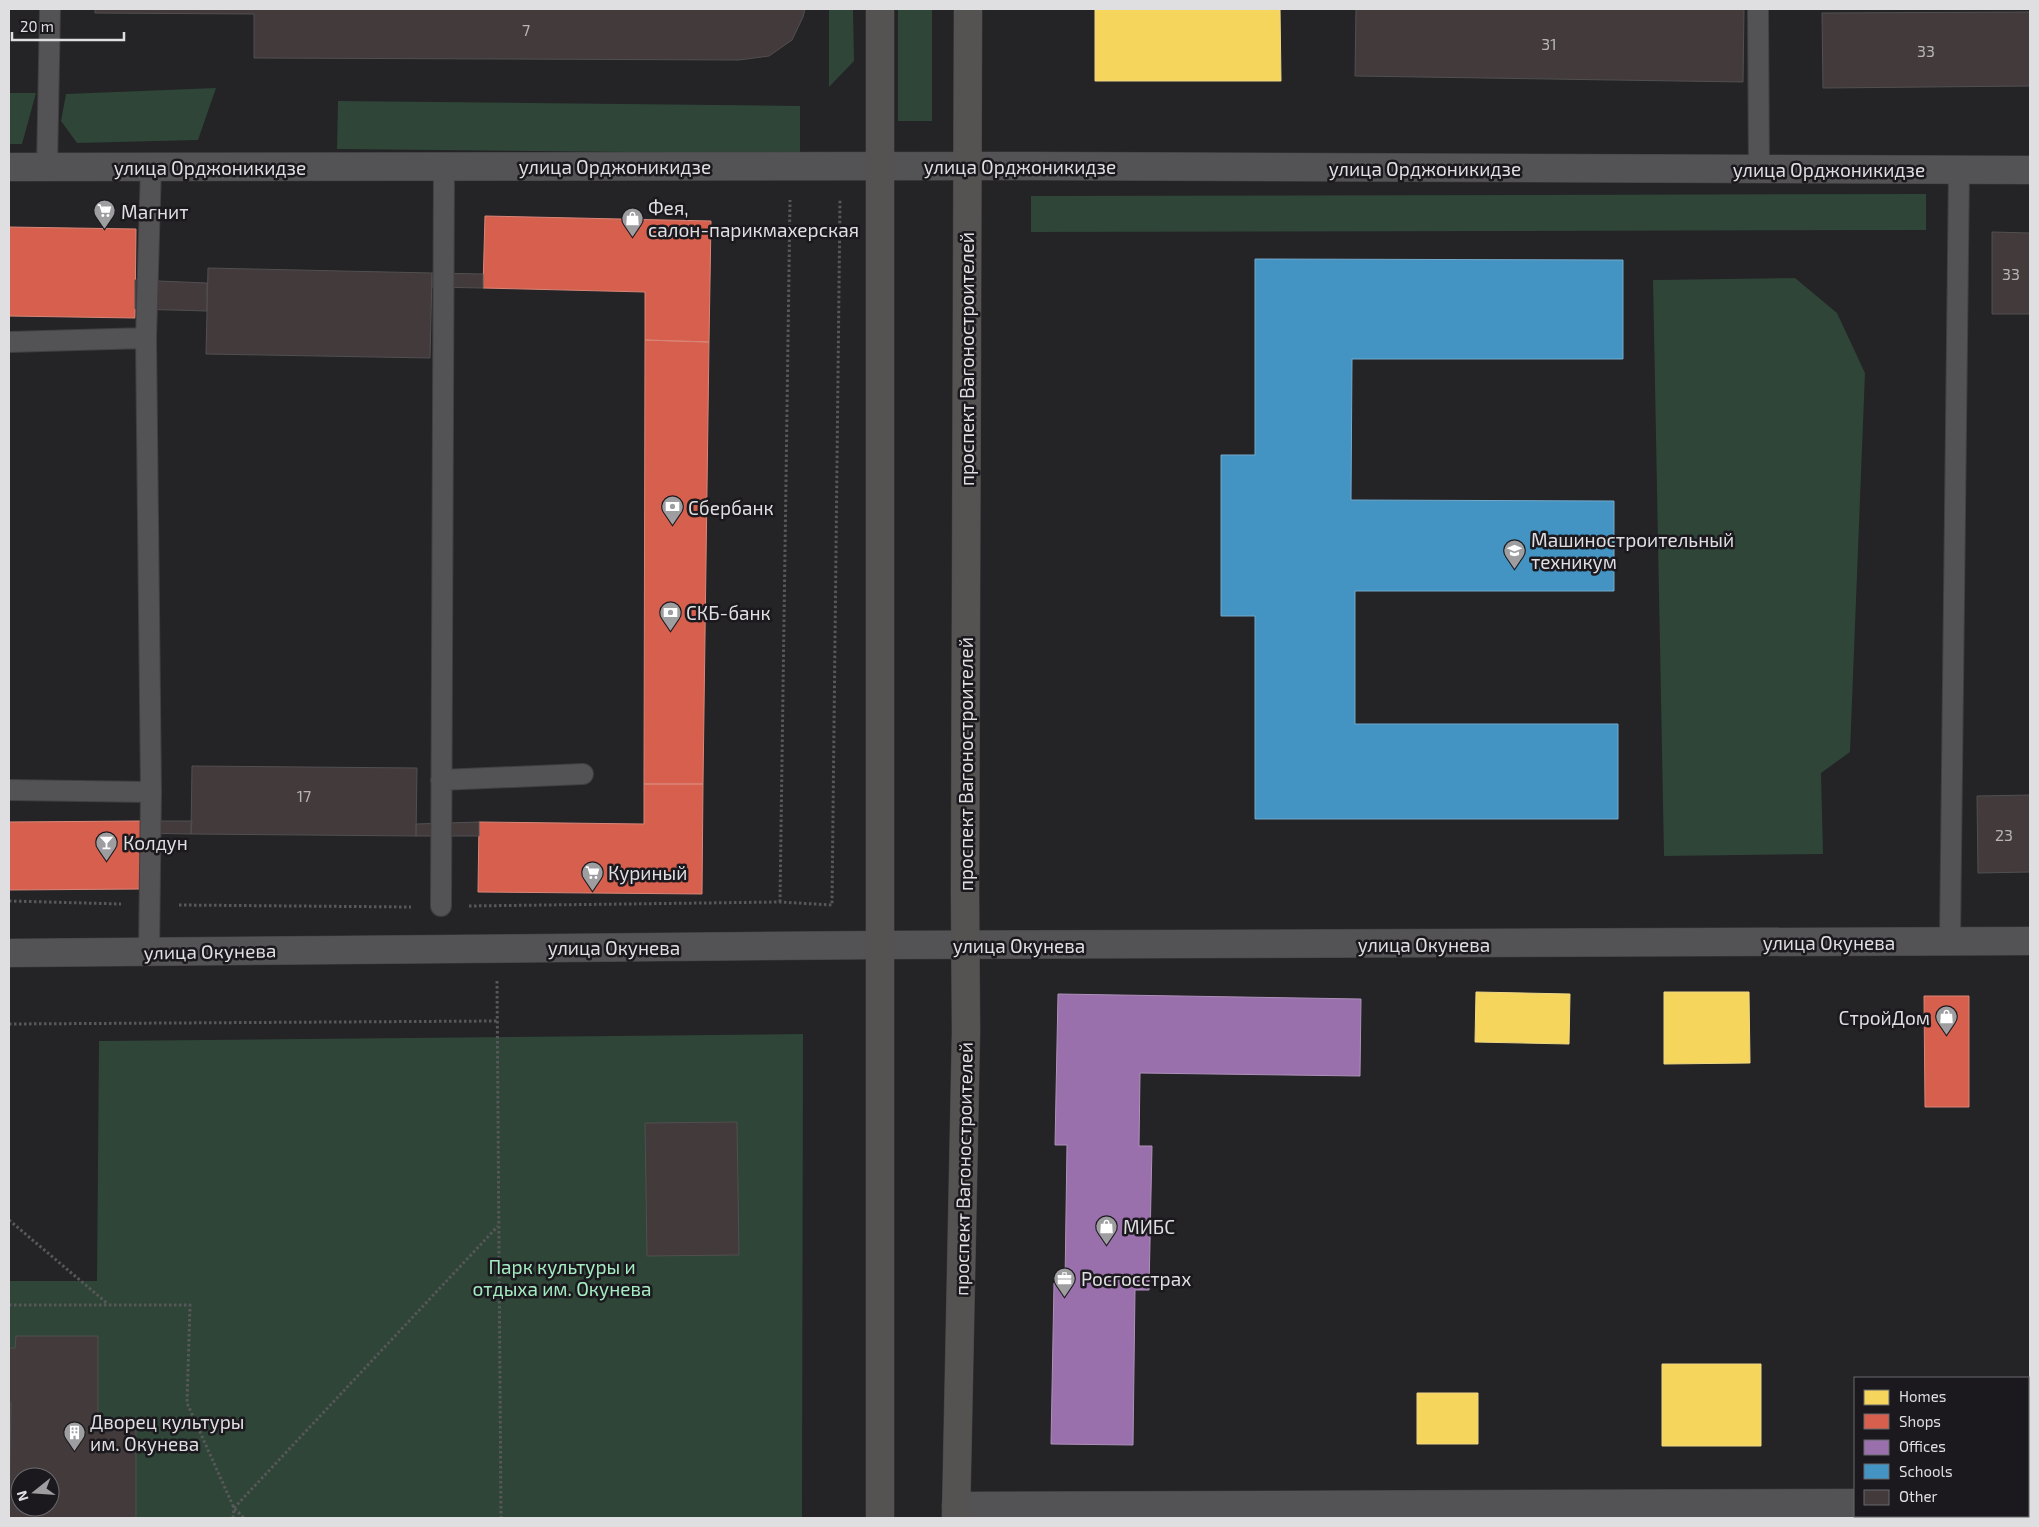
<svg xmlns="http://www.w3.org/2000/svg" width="2039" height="1527" viewBox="0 0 2039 1527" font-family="'Exo 2',sans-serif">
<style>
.green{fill:#2e4538;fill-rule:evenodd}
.homes{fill:#f6d55c;stroke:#efd884}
.shops{fill:#d6604d;stroke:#d98679}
.offices{fill:#9970ab;stroke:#ae91bb}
.schools{fill:#4393c3;stroke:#72aacc}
.building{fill:#433b3b;stroke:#514f50;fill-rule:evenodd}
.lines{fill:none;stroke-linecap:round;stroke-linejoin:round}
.service-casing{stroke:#403f41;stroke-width:22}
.minor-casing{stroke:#403f41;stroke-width:29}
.tertiary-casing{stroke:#403f41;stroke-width:29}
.secondary-casing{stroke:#403f41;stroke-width:29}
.path{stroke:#585759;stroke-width:3;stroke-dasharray:2.5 2.5;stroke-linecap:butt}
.service{stroke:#535254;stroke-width:20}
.minor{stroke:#535254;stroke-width:28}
.tertiary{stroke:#535254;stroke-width:28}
.secondary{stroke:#555351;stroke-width:28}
.labels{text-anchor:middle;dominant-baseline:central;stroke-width:5;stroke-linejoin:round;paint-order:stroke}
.number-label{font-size:16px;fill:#b8b5b8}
.street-label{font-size:19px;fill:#dfdee1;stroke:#1b191e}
.poi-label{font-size:19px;fill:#dfdee1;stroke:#1b191e;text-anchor:start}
.park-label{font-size:19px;fill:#a4ecc2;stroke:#1b191e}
</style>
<rect width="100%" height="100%" fill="#242326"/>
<!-- green -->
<path class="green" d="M829 9H853L854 61 829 87Z
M898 9H932V121H898Z
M216 88 198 140 77 143 61 121 66 94Z
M9 93H36L22 144H9Z
M338 101 800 106V154L337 149Z
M1926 194V230L1031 232V196Z
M1795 278 1837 313 1865 373 1850 752 1821 773 1823 854 1664 856 1653 280Z
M803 1034 802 1518H9V1281H97L99 1041ZM20 1477H50V1507H20Z"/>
<!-- homes -->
<path class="homes" d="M1095 9H1280L1281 81H1095Z
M1476 992 1570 994 1569 1044 1475 1042Z
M1664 992H1749L1750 1063 1664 1064Z
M1662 1364H1761V1446H1662Z
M1417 1393H1478V1444H1417Z"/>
<!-- shops -->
<path class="shops" d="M485 216 711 221 709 342 645 340V292L483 288Z
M9 227 136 229 135 318 9 316Z
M645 340 709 342 703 784H644Z
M644 784H703L702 894 478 892 479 822 644 824Z
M141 821 142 889 9 890V822Z
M1924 996H1969V1107H1925Z"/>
<!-- offices -->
<path class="offices" d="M1058 994 1361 999 1360 1076 1140 1073 1139 1146H1152L1149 1290H1135L1133 1445 1051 1444 1054 1283H1065L1067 1145H1055Z"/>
<!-- schools -->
<path class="schools" d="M1255 259 1623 260V359H1352L1351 500 1614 501V591H1355V724H1618V819H1255V616H1221V455H1255Z"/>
<!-- building -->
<path class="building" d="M95 9H805L803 17 792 40 769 56 739 60 254 58V14L95 13Z
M1356 9H1744L1743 82 1355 76Z
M2030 12V86L1823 88 1822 13Z
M1992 232 2030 233V314H1992Z
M208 268 432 273 430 358 206 354Z
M432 273 483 274V288L432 287Z
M135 280 207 283V311L135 309Z
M192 766 417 768 416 836 191 834Z
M2030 795V872L1978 873 1977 796Z
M141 821H192L191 834 141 833Z
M479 822V836H416V824Z
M737 1122 739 1255 647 1256 645 1123Z
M16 1336H98V1426L136 1427V1518H9L11 1403H9V1348H15ZM20 1477H50V1507H20Z"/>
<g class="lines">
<defs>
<path id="service" d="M1758 9 1759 169
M47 167 50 9
M9 342 146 338
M441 780 583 774
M9 790 151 792
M441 906 444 166
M1950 941 1959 170
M149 951 151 792 146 338 151 167"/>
<path id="minor" d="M9 953 880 945 2030 941
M2028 1503H2030
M956 1506 1855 1503"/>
<path id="tertiary" d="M9 167 1034 166 2030 170"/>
<path id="secondary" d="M880 9V1518
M956 1518 966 1032 965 893 968 9"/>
</defs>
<!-- service casing -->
<use href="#service" class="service-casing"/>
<!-- minor casing -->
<use href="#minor" class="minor-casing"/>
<!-- tertiary casing -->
<use href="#tertiary" class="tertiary-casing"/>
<!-- secondary casing -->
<use href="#secondary" class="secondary-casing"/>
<!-- path -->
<path class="path" d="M9 901 121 904
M780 902 790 200
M179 905 411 907
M469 906 780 902 832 905 840 199
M497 981 501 1518
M9 1024 497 1021
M9 1220 108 1304
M9 1305H190L187 1403 234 1508 244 1518
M233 1518 234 1508 498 1226"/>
<!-- service -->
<use href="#service" class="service"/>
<!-- minor -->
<use href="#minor" class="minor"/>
<!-- tertiary -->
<use href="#tertiary" class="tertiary"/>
<!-- secondary -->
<use href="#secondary" class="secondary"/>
</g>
<!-- icons -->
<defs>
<symbol id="supermarket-pin" viewBox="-11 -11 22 30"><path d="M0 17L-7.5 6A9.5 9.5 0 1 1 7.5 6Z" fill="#9e9da0" stroke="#1b191e"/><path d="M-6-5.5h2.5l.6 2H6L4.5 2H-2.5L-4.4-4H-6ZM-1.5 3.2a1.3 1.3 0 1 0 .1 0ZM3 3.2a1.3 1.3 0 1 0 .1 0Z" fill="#fff"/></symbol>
<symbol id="shop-pin" viewBox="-11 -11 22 30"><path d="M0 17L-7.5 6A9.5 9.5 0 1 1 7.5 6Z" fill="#9e9da0" stroke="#1b191e"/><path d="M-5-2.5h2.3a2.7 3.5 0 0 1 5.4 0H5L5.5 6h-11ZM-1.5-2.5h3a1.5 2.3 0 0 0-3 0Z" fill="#fff"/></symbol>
<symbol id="bank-pin" viewBox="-11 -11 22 30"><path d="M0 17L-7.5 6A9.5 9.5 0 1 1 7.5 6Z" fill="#9e9da0" stroke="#1b191e"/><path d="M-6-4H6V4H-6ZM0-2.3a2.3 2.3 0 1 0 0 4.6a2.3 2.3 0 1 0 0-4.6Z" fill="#fff"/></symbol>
<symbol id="university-pin" viewBox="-11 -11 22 30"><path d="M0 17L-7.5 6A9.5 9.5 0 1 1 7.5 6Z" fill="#9e9da0" stroke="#1b191e"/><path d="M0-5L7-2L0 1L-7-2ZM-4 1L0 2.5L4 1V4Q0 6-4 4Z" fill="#fff"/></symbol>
<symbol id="bar-pin" viewBox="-11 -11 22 30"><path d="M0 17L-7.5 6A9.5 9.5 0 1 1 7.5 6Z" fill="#9e9da0" stroke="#1b191e"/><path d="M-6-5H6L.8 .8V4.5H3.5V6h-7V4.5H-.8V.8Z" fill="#fff"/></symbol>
<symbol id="office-pin" viewBox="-11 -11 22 30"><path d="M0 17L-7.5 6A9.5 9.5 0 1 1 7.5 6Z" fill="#9e9da0" stroke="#1b191e"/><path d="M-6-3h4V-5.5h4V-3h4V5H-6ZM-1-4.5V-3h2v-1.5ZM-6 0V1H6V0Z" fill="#fff"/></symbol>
<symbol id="building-pin" viewBox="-11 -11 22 30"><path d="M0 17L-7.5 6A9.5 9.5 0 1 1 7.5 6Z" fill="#9e9da0" stroke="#1b191e"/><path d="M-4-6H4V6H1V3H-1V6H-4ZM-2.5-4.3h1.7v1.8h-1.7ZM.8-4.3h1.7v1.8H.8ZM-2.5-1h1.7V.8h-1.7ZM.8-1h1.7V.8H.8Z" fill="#fff"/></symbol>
</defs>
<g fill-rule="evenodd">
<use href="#supermarket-pin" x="92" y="198" width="25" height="34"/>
<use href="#shop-pin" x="620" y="206" width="25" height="34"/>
<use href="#bank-pin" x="660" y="494" width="25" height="34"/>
<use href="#university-pin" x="1502" y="538" width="25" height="34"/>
<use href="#bank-pin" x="658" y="600" width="25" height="34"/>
<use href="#bar-pin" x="94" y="830" width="25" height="34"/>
<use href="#supermarket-pin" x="580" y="860" width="25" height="34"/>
<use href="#shop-pin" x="1934" y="1004" width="25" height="34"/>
<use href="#shop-pin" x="1094" y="1214" width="25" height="34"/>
<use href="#office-pin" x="1052" y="1266" width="25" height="34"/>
<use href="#building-pin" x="62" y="1420" width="25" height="34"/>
</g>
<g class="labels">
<!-- number labels -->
<g class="number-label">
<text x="526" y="29">7</text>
<text x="1549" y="43">31</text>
<text x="1926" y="50">33</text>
<text x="2011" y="273">33</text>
<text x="304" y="795">17</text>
<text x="2004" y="834">23</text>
</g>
<!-- street labels -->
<g class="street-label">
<text x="615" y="166">улица Орджоникидзе</text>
<text x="1020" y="166">улица Орджоникидзе</text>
<text x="210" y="167">улица Орджоникидзе</text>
<text x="1425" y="168">улица Орджоникидзе</text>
<text x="1829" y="169">улица Орджоникидзе</text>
<text transform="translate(966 359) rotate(-90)">проспект Вагоностроителей</text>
<text transform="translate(965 764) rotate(-90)">проспект Вагоностроителей</text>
<text x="1829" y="942">улица Окунева</text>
<text x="1424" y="944">улица Окунева</text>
<text x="1019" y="945">улица Окунева</text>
<text x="614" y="947">улица Окунева</text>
<text transform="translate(210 951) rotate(-1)">улица Окунева</text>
<text transform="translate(963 1169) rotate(-89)">проспект Вагоностроителей</text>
</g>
<!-- poi labels -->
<g class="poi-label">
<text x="648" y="207">Фея,<tspan x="648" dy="22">салон-парикмахерская</tspan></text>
<text x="121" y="211">Магнит</text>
<text x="688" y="507">Сбербанк</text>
<text x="1531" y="539">Машиностроительный<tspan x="1531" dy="22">техникум</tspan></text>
<text x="686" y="612">СКБ-банк</text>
<text x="123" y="842">Колдун</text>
<text x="608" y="872">Куриный</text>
<text x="1930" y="1017" text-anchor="end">СтройДом</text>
<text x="1123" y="1226">МИБС</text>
<text x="1081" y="1278">Росгосстрах</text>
<text x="90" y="1421">Дворец культуры<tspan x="90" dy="22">им. Окунева</tspan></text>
</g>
<!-- park labels -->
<g class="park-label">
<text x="562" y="1266">Парк культуры и<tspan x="562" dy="22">отдыха им. Окунева</tspan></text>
</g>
</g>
<!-- border -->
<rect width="2039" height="1527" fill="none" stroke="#dfdee1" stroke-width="20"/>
<!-- legend -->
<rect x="1854" y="1377" width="175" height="140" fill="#1b191e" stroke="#69686c"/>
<rect x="1864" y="1390" width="25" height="15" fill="#f6d55c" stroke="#69686c"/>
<text x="1899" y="1402" font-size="15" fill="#dfdee1">Homes</text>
<rect x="1864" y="1414" width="25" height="15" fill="#d6604d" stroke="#69686c"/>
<text x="1899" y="1427" font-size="15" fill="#dfdee1">Shops</text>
<rect x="1864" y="1440" width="25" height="15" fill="#9970ab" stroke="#69686c"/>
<text x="1899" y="1452" font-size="15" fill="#dfdee1">Offices</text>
<rect x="1864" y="1464" width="25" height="15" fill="#4393c3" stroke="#69686c"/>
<text x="1899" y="1477" font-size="15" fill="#dfdee1">Schools</text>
<rect x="1864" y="1490" width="25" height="15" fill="#433b3b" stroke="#69686c"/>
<text x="1899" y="1502" font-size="15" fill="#dfdee1">Other</text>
<!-- north arrow -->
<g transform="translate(35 1492) rotate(253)"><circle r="24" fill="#1b191e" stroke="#69686c"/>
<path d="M0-4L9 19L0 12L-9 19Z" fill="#9e9da0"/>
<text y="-8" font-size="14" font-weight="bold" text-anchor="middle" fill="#dfdee1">N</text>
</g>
<!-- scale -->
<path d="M12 32v8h112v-8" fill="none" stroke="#dfdee1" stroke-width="2.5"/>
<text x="20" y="32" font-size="15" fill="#dfdee1" stroke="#1b191e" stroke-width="4" paint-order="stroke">20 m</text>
</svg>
